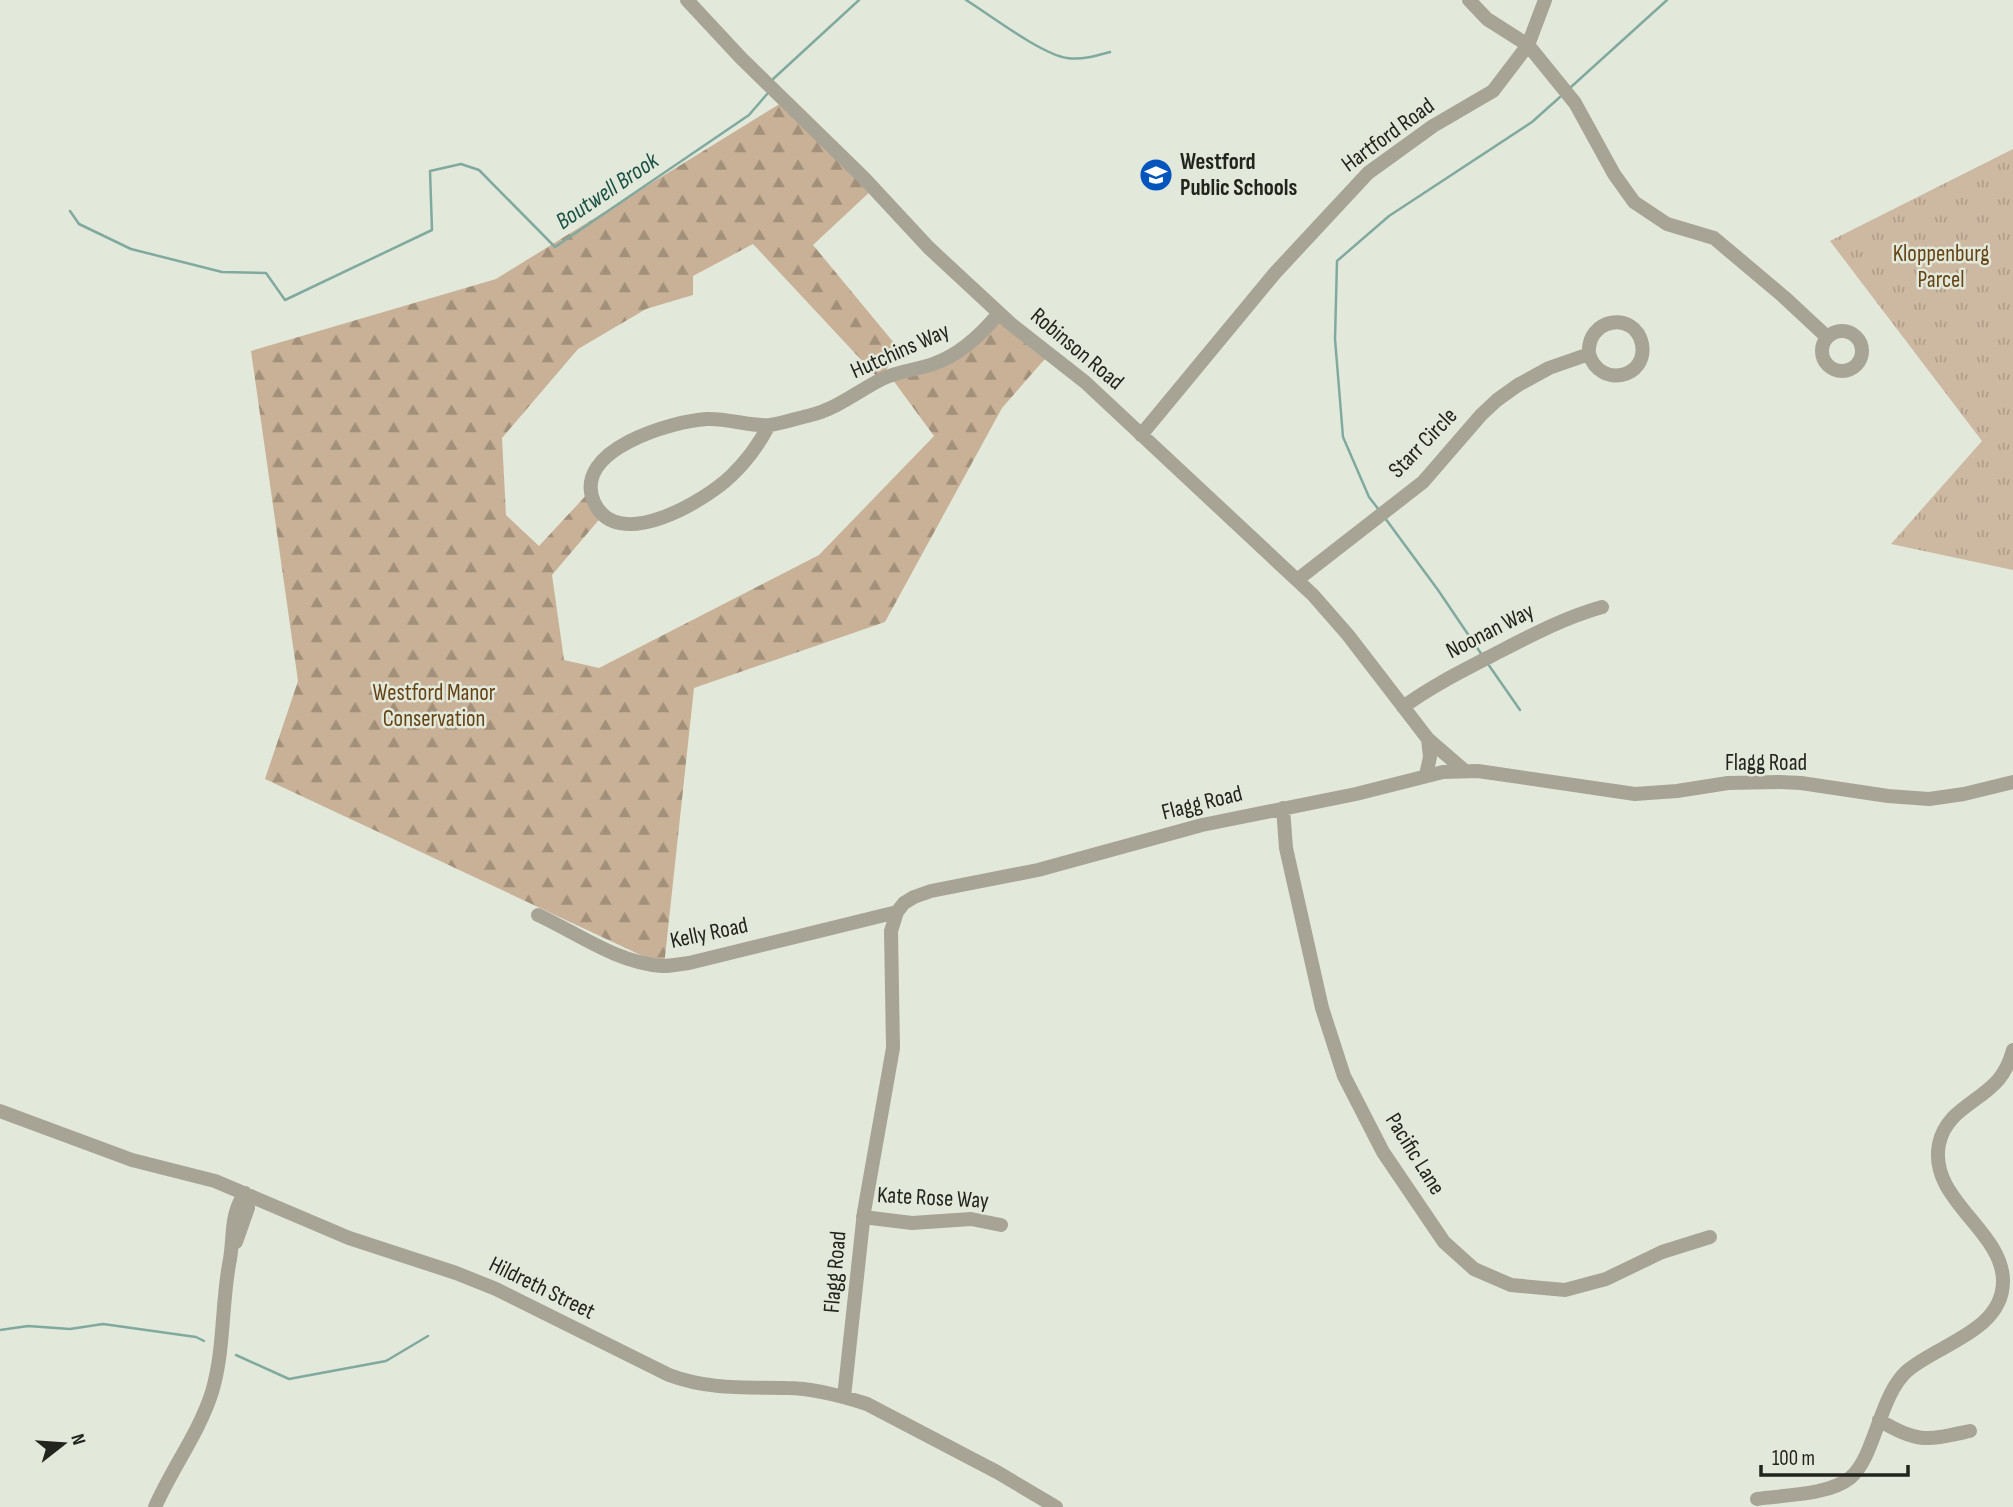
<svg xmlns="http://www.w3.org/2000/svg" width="2013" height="1507" viewBox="0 0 2013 1507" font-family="'Sofia Sans Condensed',sans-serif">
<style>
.grass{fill:url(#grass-tufts)}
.forest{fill:url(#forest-firs)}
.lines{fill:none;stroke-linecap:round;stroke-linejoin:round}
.stream{stroke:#80a99f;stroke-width:2.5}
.minor{stroke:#a7a496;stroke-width:14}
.labels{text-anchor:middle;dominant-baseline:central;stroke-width:5;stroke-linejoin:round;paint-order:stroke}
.street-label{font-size:23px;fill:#22241e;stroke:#e3e9da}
.poi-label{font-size:23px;font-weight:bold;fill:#22241e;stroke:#e3e9da;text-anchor:start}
.park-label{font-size:23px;fill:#654315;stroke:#e3e9da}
.water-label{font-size:24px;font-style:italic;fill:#185046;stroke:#e3e9da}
</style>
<defs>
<pattern id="grass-tufts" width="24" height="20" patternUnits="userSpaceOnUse" patternTransform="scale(1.75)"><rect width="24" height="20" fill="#cdb8a1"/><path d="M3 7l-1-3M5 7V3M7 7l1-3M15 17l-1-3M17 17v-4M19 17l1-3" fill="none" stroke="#b09e8a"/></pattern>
<pattern id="forest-firs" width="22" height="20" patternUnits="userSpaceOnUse" patternTransform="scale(1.75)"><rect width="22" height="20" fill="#c8b196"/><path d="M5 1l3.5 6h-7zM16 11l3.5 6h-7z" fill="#a2907a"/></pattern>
</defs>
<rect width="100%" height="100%" fill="#e3e9da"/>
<!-- grass -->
<path class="grass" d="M2013 149V570L1891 544 1982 441 1830 241Z"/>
<!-- forest -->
<path class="forest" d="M786 100 874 188 813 245 899 349 880 380 753 244 693 276V295L646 309 578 349 502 438 506 515 539 546 591 490 603 515 552 575 564 660 599 668 819 555 934 436 890 376 959 351 999 313 1050 353 1002 408 885 622 694 688 664 966 265 779 298 681 251 351 496 279Z"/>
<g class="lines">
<!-- stream -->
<path class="stream" d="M966 0C990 15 1041 54 1067 58 1082 60 1096 56 1110 52
M772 80 859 0
M1571 87 1667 0
M70 211 79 224 131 249 222 272 266 273 285 300 432 230 430 171 461 164 479 170 555 247 749 115 768 93
M1379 510 1369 497 1343 437 1335 339 1337 261 1389 216 1532 122 1560 97
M1385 518 1438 590 1482 655
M1488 664 1520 710
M0 1330 28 1326 70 1329 103 1324 196 1337 204 1341
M236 1355 289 1379 386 1361 428 1336"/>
<!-- minor -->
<path class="minor" d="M687 0 741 58 864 178 929 248 1011 324 1085 382 1313 595 1348 635 1428 739 1465 771
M1469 0 1487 19 1528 45 1575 103 1614 174 1634 202 1667 224 1714 238 1784 297 1827 337
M1822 351a20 20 0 1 1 40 0a20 20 0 1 1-40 0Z
M769 425C759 444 747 461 731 476 705 501 617 554 594 502 571 450 672 421 707 419 728 418 752 427 770 425 784 423 798 418 811 415 838 408 858 391 882 379 898 371 916 370 933 364 960 355 981 335 999 313
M1141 435 1275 273 1368 173 1433 126 1493 91 1528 45 1545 0
M1297 580 1423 482 1481 415 1497 400 1518 385 1549 368 1589 354C1600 389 1648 378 1642 344 1635 310 1586 318 1589 354
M1403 707C1432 686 1462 671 1493 655 1528 637 1563 618 1602 607
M1426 775 1430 757 1428 739
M1283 808 1286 848 1322 1008 1344 1076 1383 1152 1444 1242 1474 1269 1511 1285 1565 1290 1606 1279 1662 1252 1710 1237
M538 915C577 933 617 963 662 966 671 966 680 964 689 963L897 912
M0 1111 132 1160 215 1181 349 1238 456 1273 496 1289 669 1375C709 1390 745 1387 787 1388 813 1388 842 1396 867 1404L997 1472 1056 1507
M863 1217 912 1223 971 1219 1001 1225
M236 1242 248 1208 245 1193
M844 1397 864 1212 893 1048 891 931 897 912 904 903 914 897 931 891 1038 870 1202 825 1356 794 1443 772 1478 771 1635 794 1677 791 1728 783 1780 782 1801 783 1888 796 1929 799 1964 794 2013 782
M1879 1420C1918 1444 1928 1440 1970 1431
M1757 1499C1784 1495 1829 1495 1850 1478 1875 1458 1879 1396 1907 1371 1938 1344 2004 1331 2003 1280 2002 1230 1928 1199 1939 1144 1946 1110 1979 1103 1999 1079 2006 1070 2010 1061 2013 1050
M155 1507C172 1468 199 1433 212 1392 225 1348 221 1304 230 1259 234 1236 230 1214 245 1193"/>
</g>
<!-- icons -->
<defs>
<symbol id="school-disc" viewBox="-11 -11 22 22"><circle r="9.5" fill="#0355be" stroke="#e3e9da"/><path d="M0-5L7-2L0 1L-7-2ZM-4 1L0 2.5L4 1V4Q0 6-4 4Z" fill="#fff"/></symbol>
</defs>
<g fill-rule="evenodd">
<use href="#school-disc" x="1137" y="156" width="38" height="38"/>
</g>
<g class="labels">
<!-- street labels -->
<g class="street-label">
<text transform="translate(1388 135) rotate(-36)">Hartford Road</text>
<text transform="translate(1077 349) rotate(40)">Robinson Road</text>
<text transform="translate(900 351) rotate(-24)">Hutchins Way</text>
<text transform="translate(1423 443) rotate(-46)">Starr Circle</text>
<text transform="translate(1490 631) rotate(-27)">Noonan Way</text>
<text x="1766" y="763">Flagg Road</text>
<text transform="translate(1202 803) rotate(-14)">Flagg Road</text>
<text transform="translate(709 933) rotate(-12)">Kelly Road</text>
<text transform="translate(1415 1154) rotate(58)">Pacific Lane</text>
<text transform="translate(933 1198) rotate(3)">Kate Rose Way</text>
<text transform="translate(835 1272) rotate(-85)">Flagg Road</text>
<text transform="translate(542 1288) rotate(26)">Hildreth Street</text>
</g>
<!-- poi labels -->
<g class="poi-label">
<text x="1180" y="162">Westford<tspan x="1180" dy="26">Public Schools</tspan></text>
</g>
<!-- park labels -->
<g class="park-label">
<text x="1941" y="254">Kloppenburg<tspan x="1941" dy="26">Parcel</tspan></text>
<text x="434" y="693">Westford Manor<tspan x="434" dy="26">Conservation</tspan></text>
</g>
<!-- water labels -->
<g class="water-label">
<text transform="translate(607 191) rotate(-34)">Boutwell Brook</text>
</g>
</g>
<!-- north arrow -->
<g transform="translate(63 1444) rotate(73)" stroke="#e3e9da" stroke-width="5" paint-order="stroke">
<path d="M0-5L12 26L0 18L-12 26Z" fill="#22241e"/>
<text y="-10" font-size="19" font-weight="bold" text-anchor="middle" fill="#22241e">N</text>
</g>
<!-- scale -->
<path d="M1761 1465v10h147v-10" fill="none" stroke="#22241e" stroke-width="3.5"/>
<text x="1772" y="1465" font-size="21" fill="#22241e" stroke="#e3e9da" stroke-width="5" paint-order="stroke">100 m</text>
</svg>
